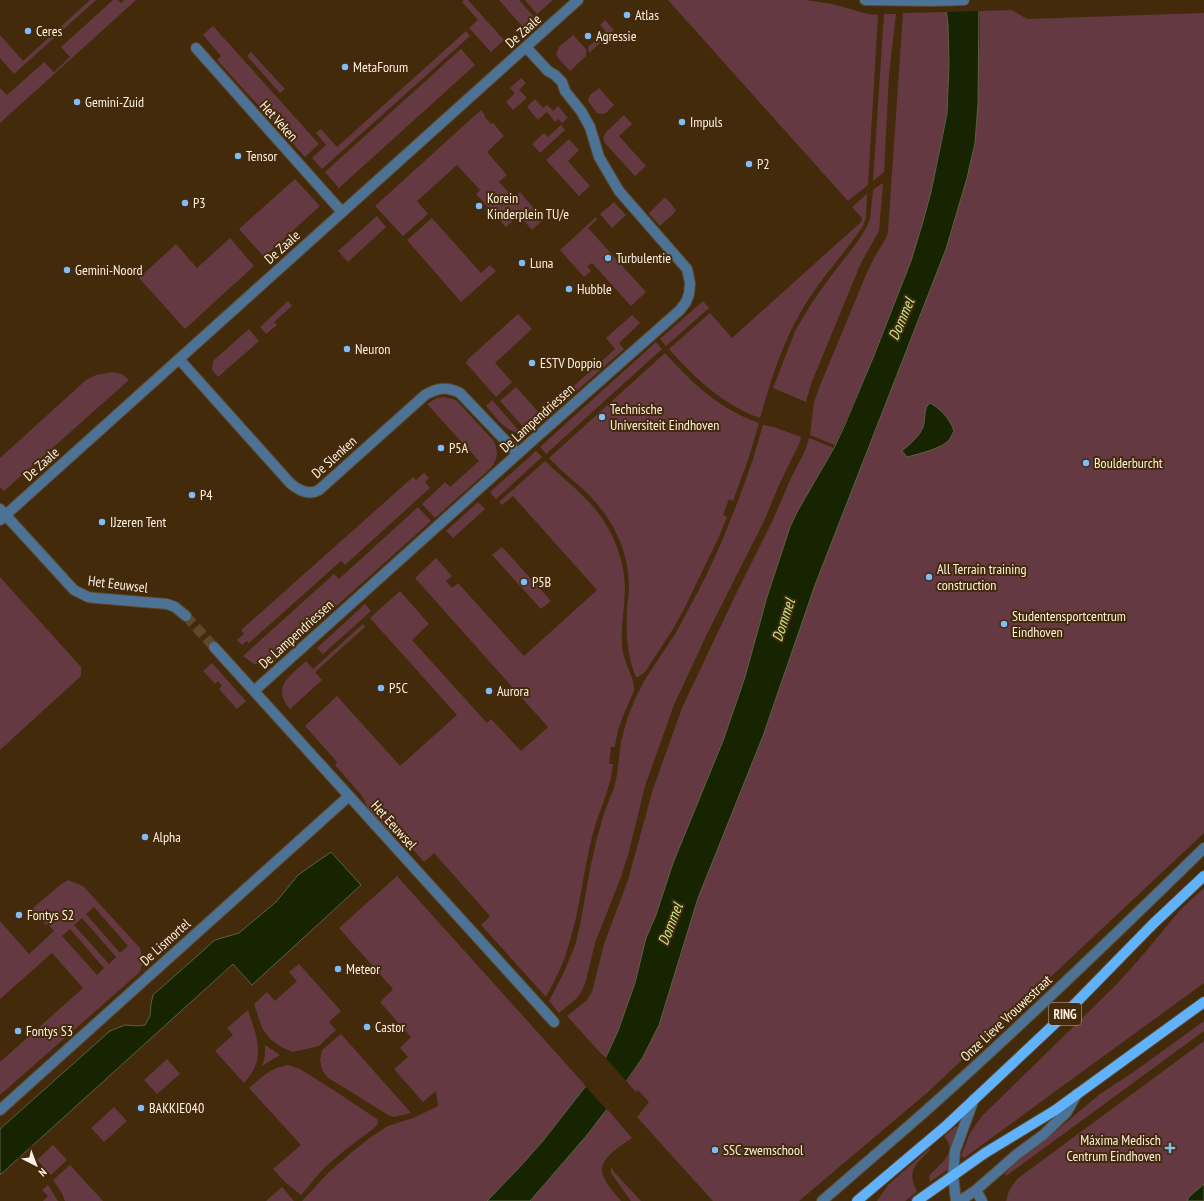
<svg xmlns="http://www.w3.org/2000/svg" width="1204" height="1201" viewBox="0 0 1204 1201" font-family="'PT Sans Narrow',sans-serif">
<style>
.green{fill:#643941;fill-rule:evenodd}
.water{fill:#162402;stroke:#5c6145}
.pier{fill:#432a0a}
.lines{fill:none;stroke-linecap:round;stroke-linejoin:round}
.minor-tunnel{stroke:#5f482a;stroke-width:10;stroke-dasharray:10 5;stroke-linecap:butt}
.minor-casing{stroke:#5d4628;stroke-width:12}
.major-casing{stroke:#5d4628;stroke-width:12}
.minor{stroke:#4c7296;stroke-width:10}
.major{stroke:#61b2fc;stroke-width:10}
.poi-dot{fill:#7ebdf9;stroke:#432a0a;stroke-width:1.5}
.labels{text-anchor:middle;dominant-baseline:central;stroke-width:4;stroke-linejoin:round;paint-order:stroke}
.shield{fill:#432a0a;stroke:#c6b5a1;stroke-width:1}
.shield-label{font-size:13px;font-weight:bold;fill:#fef0e2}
.poi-label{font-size:14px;fill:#fef0e2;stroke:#432a0a;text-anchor:start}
.street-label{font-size:14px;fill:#fef0e2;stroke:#432a0a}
.water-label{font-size:15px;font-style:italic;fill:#c0ea8d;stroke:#432a0a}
</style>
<rect width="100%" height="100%" fill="#432a0a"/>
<!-- green -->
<path class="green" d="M90 0H96L14 74 0 58V35L23 61Z
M113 0H118L121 3 124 0H136L0 123V88L7 95 44 62 54 72 70 57 61 47Z
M464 0H468L504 40 491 52 469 28 478 20 462 2Z
M499 0H519L534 17 523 27Z
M525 0H553L537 14Z
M668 0H806L832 4 868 14 878 15 868 185 848 201Z
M1012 10 1027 19 1204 13V833L928 1092 799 1201H713L637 1117 649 1102 638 1090 636 1092 627 1082 643 1057 659 1025 698 898 763 736 815 585 946 249 967 178 975 143 980 37V11Z
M946 12 948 24 949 64 947 114 931 192 922 225 911 261 873 358 835 445 810 435 814 402 819 388 868 270 874 258 887 236 888 231 903 13Z
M884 14H896L889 75 884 172 873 181Z
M605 20 614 30 589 53 588 47 606 31 600 25Z
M213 26 319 144 305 157 217 60 221 56 203 35Z
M466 31 470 36 322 169 312 158 326 145 316 133 321 129 337 147Z
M573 35 586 49V56L570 71 558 58 556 54 559 47Z
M461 49 475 65 339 188 325 172Z
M251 52 285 89 280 93 247 56Z
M521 78 526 83 519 90 527 98 513 110 506 102 515 93 510 88Z
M599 88 614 105 606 113 601 114 597 113 588 101 590 95Z
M535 99 543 108 547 105 553 111 558 106 568 118 562 123 558 119 555 122 547 112 538 120 527 107Z
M481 110 485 115 484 116 491 124 493 123 504 136 487 152 507 175 499 182 514 198 520 192 536 211 534 213 535 215 538 213 544 219 532 230 519 215 506 227 476 194 480 190 457 165 417 201 428 214 403 236 375 206Z
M624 115 632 124 619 136 646 166 635 176 605 143 603 138 606 132Z
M561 125 565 130 540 153 532 144 544 133 548 137Z
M569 139 579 150 568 161 590 186 579 196 546 160Z
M295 179 320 206 264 257 239 229Z
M881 184H883L879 231 861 263 811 384 806 402 773 388 796 329 813 301 831 276 858 241 866 228 870 219 873 190Z
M867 194 866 217 863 226C846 251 826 273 810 297 785 334 772 376 760 418 723 405 695 378 669 349L710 313 732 338 861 222 862 218 852 207Z
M664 198 667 199 676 210 675 212 660 226 650 215 649 213Z
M614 202 626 215 612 228 600 214Z
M377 216 386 227 348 262 338 251Z
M596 217 597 219 588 228 646 292 631 306 592 263 587 266 591 271 584 277 560 250Z
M432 218 481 273 490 265 496 271 461 302 407 240Z
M230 238 254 266 185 329 139 278 176 244 197 268Z
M288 301 292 306 274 322 277 325 266 334 260 327Z
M703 301 709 308 666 346 660 339Z
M518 314 532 329 495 363 512 382 496 397 466 363 468 359Z
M632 315 640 323 619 343 624 349 560 406 556 402 615 349 606 338Z
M249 329 259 341 218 377 212 370 213 361Z
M656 342 662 349 546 454 540 447Z
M665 353C693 384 719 409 759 423L749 457 733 501 729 499 723 515 727 517 718 539 683 611 673 629 645 672 638 677H636C627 656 626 633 627 611 627 603 629 595 629 587 629 552 613 519 589 495 576 482 561 471 549 458Z
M113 372 122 374 129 380 4 491 0 487V458L86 380 96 375Z
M516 387 541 415 553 405 557 409 535 428 527 431 500 401Z
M443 397 453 399 457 401 493 440C499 450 498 459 491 468L435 518 422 504 445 482 450 487 479 461 427 404 437 398Z
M492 400 521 433C505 432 496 417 486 406Z
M763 425 774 427 801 437 799 444 779 485 765 519 706 636 674 705 645 786 628 855 621 877 595 943 585 984 580 994 577 998 559 1013 549 1001 563 974 575 946 580 925 590 869 596 842 604 813 614 788 617 775 621 742 627 719 636 697 644 681 677 631 705 578 722 541 738 501 753 459Z
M809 438 834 448 797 512 790 527 767 597 745 677 723 741 673 863 656 915 646 938 635 983 627 1006 618 1031 605 1058 567 1016 586 1001 592 992 604 944 628 880 653 789 682 708 734 598 772 522 791 478 805 451Z
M536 451 542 457 496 499 490 492Z
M545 461C558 474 574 486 587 500 610 523 624 555 625 587 625 605 621 623 622 642 622 650 624 658 627 665 630 674 635 682 634 691 626 709 617 727 615 747H611L609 764H613C611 789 598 812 592 837 583 872 580 910 569 944 564 963 555 980 546 997L481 925 490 916 434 853 424 862 398 833 387 831 372 816 362 796 335 765 337 762 305 726 337 696 400 766 457 715 370 618 400 591 429 624 412 640 487 723 491 719 521 751 548 727 415 578 436 558 452 576 446 581 452 588 458 583 524 656 597 590 513 496 502 505 499 502Z
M424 473 429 478 425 482 430 488 345 565 341 561 249 643 247 641 242 645 237 640 244 634 241 630 413 477 416 480Z
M478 502 485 509 453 538 446 531Z
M418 507 431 521 272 664 264 668 263 664H254L243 656 334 574 339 579Z
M502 547 551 601 541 609 492 555Z
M0 577 81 667V676L0 750Z
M365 604 371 611 323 654 317 648Z
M363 624 365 627 315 672 322 680 290 709C271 687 290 676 306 661L313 669Z
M212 663 246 701 237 709 219 689 222 686 218 681 215 684 203 671Z
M397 876 586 1086 542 1142 518 1169 487 1201H302L329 1172 352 1152 371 1137 388 1126 416 1117 438 1106 436 1091 423 1102 394 1069 408 1057 400 1048 411 1037 380 1002 393 989 339 928Z
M68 880 83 886 140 948 143 962 140 972 0 1095V1062L83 988 52 953 0 999V921L29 954 54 931 48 924 46 925 32 909 61 884ZM94 907 128 946 120 953 86 914ZM82 918 116 957 109 964 74 925ZM70 929 104 968 97 975 62 936Z
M1204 888V983L964 1158 961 1156 970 1133 982 1116 1115 986 1142 956 1180 910Z
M299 964 341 1011 329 1022 336 1030 319 1046 293 1052 281 1047 270 1039 262 1028 254 1004 267 992 275 1001 297 981 289 972Z
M248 1010C257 1038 267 1058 244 1083L215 1051 233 1035 227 1028Z
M1204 1021V1031L1006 1176 1005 1174 1013 1164 1063 1125 1100 1094 1135 1071Z
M341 1034 404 1105 411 1113 394 1117 388 1115 340 1085 328 1078 322 1070 320 1061 322 1050Z
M1204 1041V1184L1189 1197 1187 1201H1006L1009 1191 1017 1179Z
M265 1045 280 1055 262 1066 265 1056Z
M167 1059 180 1074 157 1094 144 1080Z
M288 1065 300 1069 335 1091 377 1119 378 1122 377 1125 373 1129 345 1150 323 1169 301 1195 285 1182 273 1169 301 1145 249 1088C262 1077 270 1068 288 1065Z
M114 1107 127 1121 104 1142 91 1128Z
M607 1109 632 1138C621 1146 597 1159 603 1175 606 1185 615 1193 621 1201H530L587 1135Z
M956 1126 959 1127 950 1155 947 1170 930 1182 929 1176C939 1164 959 1153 944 1136Z
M53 1145 67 1160 51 1175 37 1160Z
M930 1148V1150C914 1166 907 1170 917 1192L905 1201H877L888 1185Z
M70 1165 103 1201H65L62 1193 53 1180Z
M611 1167 614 1172 641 1201H631L611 1173Z
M48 1185 58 1201H43L48 1196 42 1190Z
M282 1187 294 1201H266Z"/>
<!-- water -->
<path class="water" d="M945 0H979L978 104 975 143 967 178 946 249 815 585 763 736 698 898 659 1025 643 1057 607 1109 587 1135 530 1201H487L518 1169 542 1142 586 1086 606 1057 618 1031 635 983 646 938 656 915 673 863 723 741 745 677 767 597 790 527 797 512 834 448 843 429 873 358 911 261 922 225 931 192 947 114 949 64 948 24Z
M930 403C941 409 950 419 954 431 952 434 951 438 949 440 941 449 918 454 907 457L902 451C910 444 920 436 923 427 926 419 923 408 930 403Z
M331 852 361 885 252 985 233 964 0 1175V1129L110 1031 125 1025 137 1026 145 1025 150 1016 151 1004 153 995 215 940 239 933 276 902 298 875Z
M1204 1184V1201H1187L1189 1197Z"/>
<!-- pier -->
<path class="pier" d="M943 0H981L982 11 944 12Z
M604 1056 628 1083 608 1111 584 1085Z"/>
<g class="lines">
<!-- minor-tunnel -->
<path class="minor-tunnel" d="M186 616 214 647"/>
<defs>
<path id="minor" d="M865 0 932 1 964 0
M196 48 342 212
M179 359 290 483C298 490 308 496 319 490L425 395C437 388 447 386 460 393L518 454
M0 509 74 590 88 597 96 598 167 604 175 607 186 616
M0 520 578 0
M214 647 554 1022
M254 691 532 441 680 310 686 302 689 294 690 283 687 269 619 191 599 157 590 127 581 111 565 91 562 82 555 75 548 71 526 47
M0 1110 349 796
M976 1190 982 1201
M822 1201C854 1173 887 1145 920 1116 1017 1030 1111 939 1204 848
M956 1201 953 1175 955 1151 974 1099
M960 1201 976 1190 1016 1155 1043 1135 1066 1113 1077 1094"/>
<path id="major" d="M857 1201 947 1125 1063 1016 1153 924 1204 876
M917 1201 985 1153 1054 1111 1204 1002"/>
</defs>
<!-- minor casing -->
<use href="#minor" class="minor-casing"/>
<!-- major casing -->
<use href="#major" class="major-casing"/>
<!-- minor -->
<use href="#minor" class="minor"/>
<!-- major -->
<use href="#major" class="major"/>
</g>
<!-- markers -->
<g class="poi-dot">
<circle cx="627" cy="15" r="4"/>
<circle cx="28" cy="31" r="4"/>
<circle cx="588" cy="36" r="4"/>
<circle cx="345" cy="67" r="4"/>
<circle cx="77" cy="102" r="4"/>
<circle cx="682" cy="122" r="4"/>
<circle cx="238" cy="156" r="4"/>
<circle cx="749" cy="164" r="4"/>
<circle cx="185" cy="203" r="4"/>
<circle cx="479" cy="206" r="4"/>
<circle cx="608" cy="258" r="4"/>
<circle cx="522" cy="263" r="4"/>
<circle cx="67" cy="270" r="4"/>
<circle cx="569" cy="289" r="4"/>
<circle cx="347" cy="349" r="4"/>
<circle cx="532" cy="363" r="4"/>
<circle cx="602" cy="417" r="4"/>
<circle cx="441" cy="448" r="4"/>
<circle cx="1086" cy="463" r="4"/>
<circle cx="192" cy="495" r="4"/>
<circle cx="102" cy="522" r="4"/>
<circle cx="929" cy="577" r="4"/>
<circle cx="524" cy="582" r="4"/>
<circle cx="1004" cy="624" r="4"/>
<circle cx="381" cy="688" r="4"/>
<circle cx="489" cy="691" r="4"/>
<circle cx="145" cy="837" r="4"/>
<circle cx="19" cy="915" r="4"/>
<circle cx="338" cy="969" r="4"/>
<circle cx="367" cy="1027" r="4"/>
<circle cx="18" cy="1031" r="4"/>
<circle cx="141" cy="1108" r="4"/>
<path d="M1168 1142h4v4h4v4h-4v4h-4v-4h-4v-4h4z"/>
<circle cx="715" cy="1150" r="4"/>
</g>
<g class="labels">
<!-- shield labels -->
<rect class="shield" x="1049" y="1003" width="32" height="22" rx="3"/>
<g class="shield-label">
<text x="1065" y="1014">RING</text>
</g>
<!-- poi labels -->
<g class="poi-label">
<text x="635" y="15">Atlas</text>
<text x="36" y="31">Ceres</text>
<text x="596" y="36">Agressie</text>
<text x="353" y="67">MetaForum</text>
<text x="85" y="102">Gemini-Zuid</text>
<text x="690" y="122">Impuls</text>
<text x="246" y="156">Tensor</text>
<text x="757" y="164">P2</text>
<text x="487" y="198">Korein<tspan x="487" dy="16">Kinderplein TU/e</tspan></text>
<text x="193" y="203">P3</text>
<text x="616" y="258">Turbulentie</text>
<text x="530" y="263">Luna</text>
<text x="75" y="270">Gemini-Noord</text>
<text x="577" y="289">Hubble</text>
<text x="355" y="349">Neuron</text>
<text x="540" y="363">ESTV Doppio</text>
<text x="610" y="409">Technische<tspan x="610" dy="16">Universiteit Eindhoven</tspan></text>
<text x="449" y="448">P5A</text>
<text x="1094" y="463">Boulderburcht</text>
<text x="200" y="495">P4</text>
<text x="110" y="522">IJzeren Tent</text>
<text x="937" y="569">All Terrain training<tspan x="937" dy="16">construction</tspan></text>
<text x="532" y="582">P5B</text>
<text x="1012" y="616">Studentensportcentrum<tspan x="1012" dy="16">Eindhoven</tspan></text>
<text x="389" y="688">P5C</text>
<text x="497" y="691">Aurora</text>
<text x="153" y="837">Alpha</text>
<text x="27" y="915">Fontys S2</text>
<text x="346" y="969">Meteor</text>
<text x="375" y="1027">Castor</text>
<text x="26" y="1031">Fontys S3</text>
<text x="149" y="1108">BAKKIE040</text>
<text x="1161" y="1140" text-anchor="end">Máxima Medisch<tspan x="1161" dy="16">Centrum Eindhoven</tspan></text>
<text x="723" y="1150">SSC zwemschool</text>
</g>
<!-- street labels -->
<g class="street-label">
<text transform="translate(523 31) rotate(-42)">De Zaale</text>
<text transform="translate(279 121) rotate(48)">Het Veken</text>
<text transform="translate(282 247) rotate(-42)">De Zaale</text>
<text transform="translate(537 418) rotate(-42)">De Lampendriessen</text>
<text transform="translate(334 457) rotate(-42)">De Slenken</text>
<text transform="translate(41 464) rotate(-42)">De Zaale</text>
<text transform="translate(118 584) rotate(7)">Het Eeuwsel</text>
<text transform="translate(296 634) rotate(-42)">De Lampendriessen</text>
<text transform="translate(394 825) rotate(48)">Het Eeuwsel</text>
<text transform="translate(165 942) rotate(-42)">De Lismortel</text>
<text transform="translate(1006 1018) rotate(-43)">Onze Lieve Vrouwestraat</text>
</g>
<!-- water labels -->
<g class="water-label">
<text transform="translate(901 319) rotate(-67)">Dommel</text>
<text transform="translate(783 620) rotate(-72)">Dommel</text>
<text transform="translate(670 924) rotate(-69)">Dommel</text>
</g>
</g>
<!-- north arrow -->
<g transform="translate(36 1165) rotate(138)" stroke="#432a0a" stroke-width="3" paint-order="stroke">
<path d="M0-3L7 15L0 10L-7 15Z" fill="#fef0e2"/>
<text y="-6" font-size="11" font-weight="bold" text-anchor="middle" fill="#fef0e2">N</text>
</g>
</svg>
